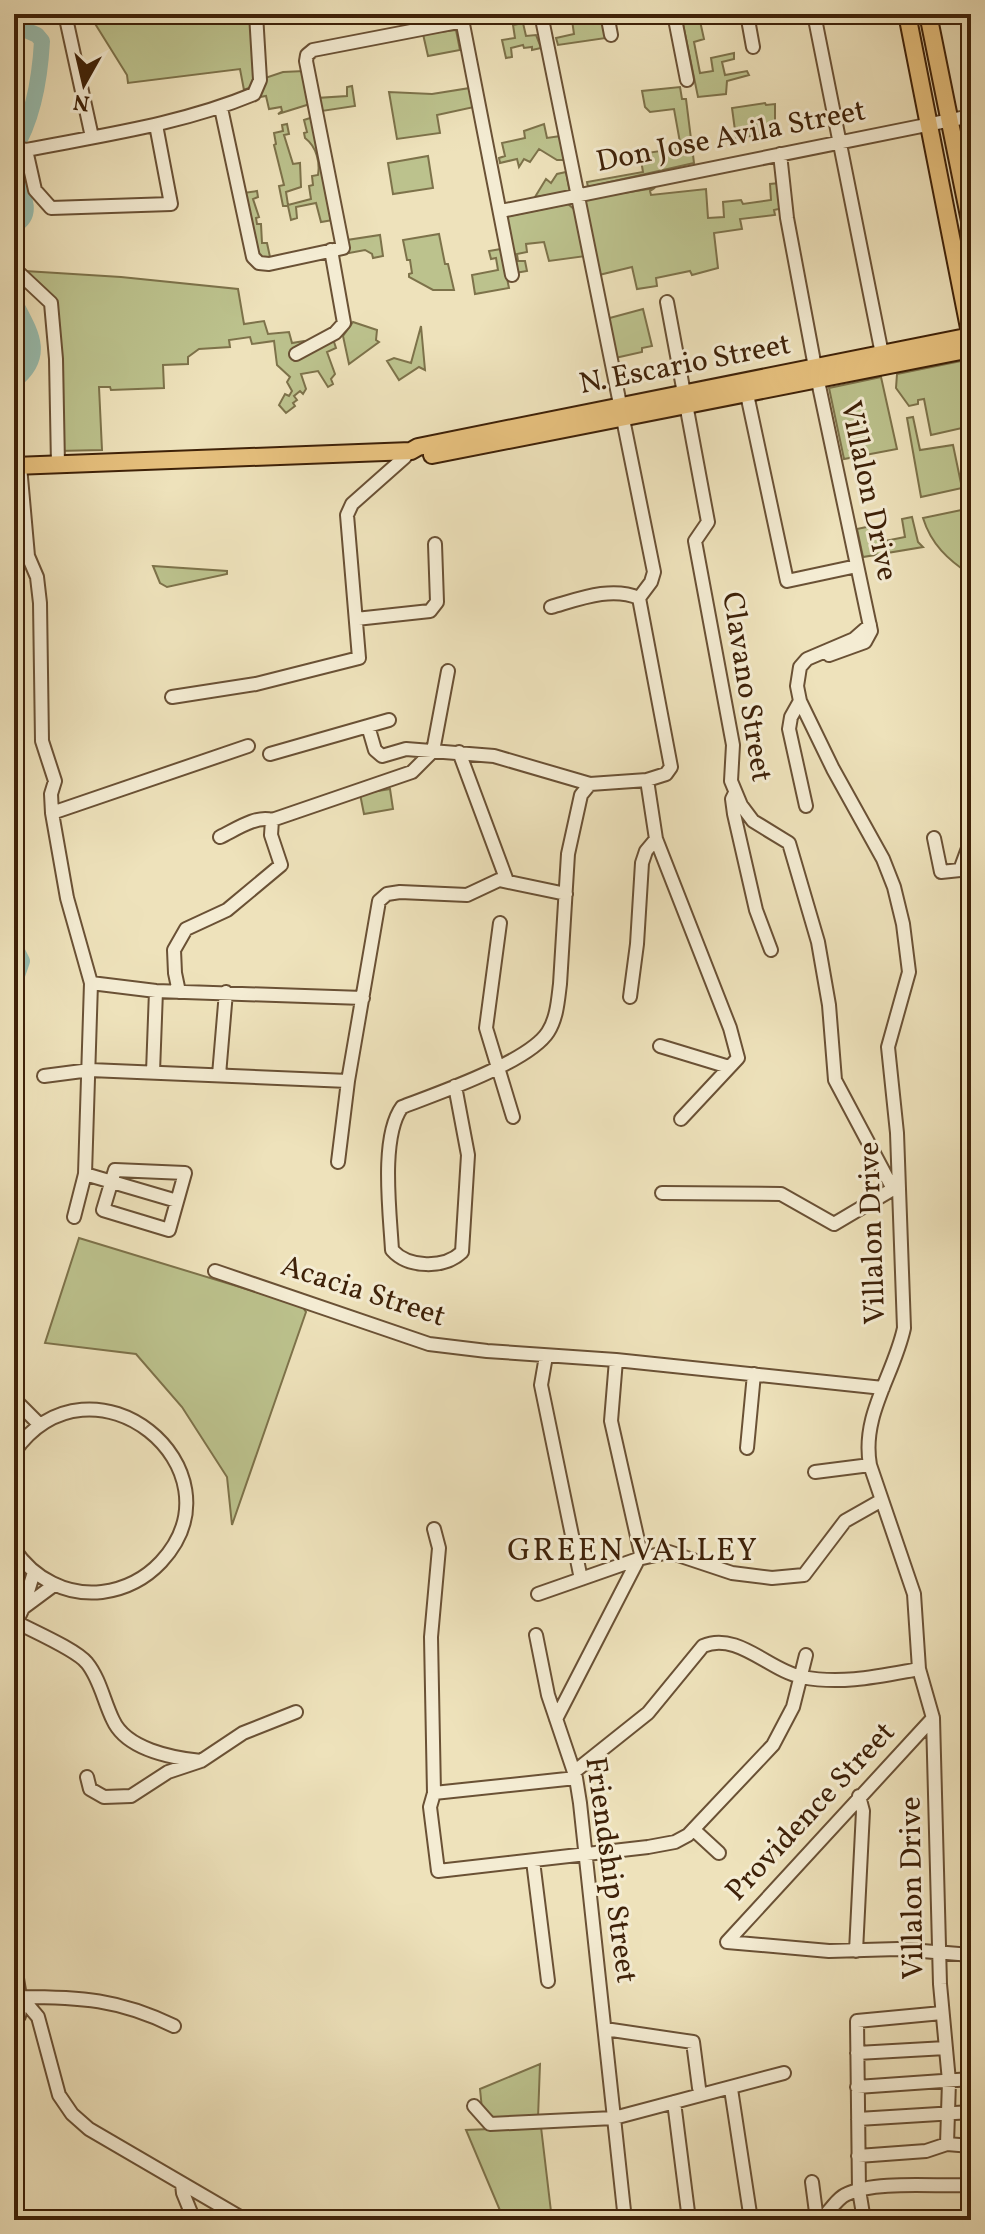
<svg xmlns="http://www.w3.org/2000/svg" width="985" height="2234" viewBox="0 0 985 2234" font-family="Vollkorn,serif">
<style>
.green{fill:#bcc28d;stroke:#7d724a;stroke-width:2}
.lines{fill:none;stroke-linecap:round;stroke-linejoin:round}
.river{stroke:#99beb0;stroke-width:16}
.minor-casing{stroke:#6a5135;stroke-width:16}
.major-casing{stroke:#3e2108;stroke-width:20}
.minor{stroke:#f4ecd3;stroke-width:12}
.major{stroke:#e7c17e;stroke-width:16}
.labels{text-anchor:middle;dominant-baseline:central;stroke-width:6;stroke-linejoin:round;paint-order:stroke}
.street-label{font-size:30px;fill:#3e2108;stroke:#f4ecd3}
.neighbourhood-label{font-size:32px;letter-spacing:2px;fill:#3e2108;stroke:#f4ecd3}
</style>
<rect width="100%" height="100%" fill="#eee2bb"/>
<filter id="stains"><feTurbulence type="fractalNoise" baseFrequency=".0025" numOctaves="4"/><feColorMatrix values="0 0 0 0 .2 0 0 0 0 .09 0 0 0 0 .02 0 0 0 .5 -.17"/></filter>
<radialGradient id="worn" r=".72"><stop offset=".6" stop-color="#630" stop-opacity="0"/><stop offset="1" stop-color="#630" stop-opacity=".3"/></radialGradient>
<!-- green -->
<path class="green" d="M89 14H257L256 85 244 90 240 69 128 83 127 75Z
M592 14H601L606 38 558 45 556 38 574 34 572 20Z
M700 21 704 39 694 42 700 73 713 71 711 58 734 53V59L722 62 725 75 747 71 749 75 727 81 726 94 698 97 683 24Z
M523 23 526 36 536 35 541 48 532 50V47L524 48 523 45 511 48 512 57 506 58 502 40 515 38 513 25Z
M456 30 460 50 428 56 423 34Z
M304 71 310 104 278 114 282 111 281 107 269 109 266 96 254 98 265 78 283 72Z
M352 86 355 106 322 111 317 98 347 96V87Z
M680 87 682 99H686L694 163 588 187 587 182 643 172 640 154 681 148 674 109 650 112 645 107 642 91Z
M470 88 474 107 437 115 440 133 397 139 389 92 432 94Z
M765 103 766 105 775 104V133L736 138 732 108Z
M313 117 333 220 321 222 316 203 296 207 297 218 291 220 288 206H283L279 186 284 185 274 145 276 144 274 133 283 131 282 125 287 124 289 134 284 135 293 164 300 163 301 187 286 192 288 205 311 199 309 186 313 185 312 176 318 175C320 163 317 147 305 138L304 133 307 132 304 120Z
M544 124 547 138 561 136 565 160H557L539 149 530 162 524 159 519 167 517 159 500 163 499 158 505 156 502 143 525 138 524 131Z
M428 156 433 188 393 194 388 163Z
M566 172 570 192 535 197 546 179 551 183 557 174Z
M779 183 783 208 774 210 775 215 740 219 742 229 714 233 718 268 692 275 690 271 656 278 657 286 637 289 632 267 599 275 584 207 586 201 591 198 655 188 650 191 651 195 706 189 708 218 724 217 723 202 741 200 743 204 771 200 770 184Z
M257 191 258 197 253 199 259 217 256 218 257 224H261L262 243H267L270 257H259L243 193Z
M568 204 575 210 586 256 549 261 544 242 526 244 527 252 517 254 518 261H525L527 271 515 273 504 217Z
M439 234 445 264H448L454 290H433L409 277V274L412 273 410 260H407L403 240Z
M380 235 383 256 373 258 372 254 365 250 333 256 347 240Z
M501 249 509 288 475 294 472 275 498 270 496 258 491 259 489 251Z
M25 271 121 277 238 289 244 324 264 321 268 334 289 332 292 343 304 341 320 347 333 339 336 348 327 352 335 374 331 379 333 384 328 387 318 371 301 374 306 389 303 394 300 391 294 396 297 400 293 403 295 406 286 413 279 405 285 394 289 396 292 391 287 382 290 377 277 365 274 341 252 344 250 337 229 340 230 347 199 349 188 357V364L163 365 164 388 111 390 110 387H99L102 450 58 451 51 300Z
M643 309 652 346 642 348V352L615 358 606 319Z
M353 322 377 330 376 340 379 342 349 364 343 336Z
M421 326 425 370 419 367 399 380 387 361 394 358 411 363Z
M971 359V426L931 435 924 399 918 400V404L909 406 896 388 897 374Z
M881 377 897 449 844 459 829 388Z
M913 417 920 450 953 445 962 488 921 497 907 418Z
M971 508V575C948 560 931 544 923 518Z
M912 517 918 542 923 547 863 557 857 529 876 525 880 542 905 537 902 519Z
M153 566 227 571V574L167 587 160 583Z
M390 789 393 809 364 814 360 794Z
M79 1238 302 1306 306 1312 232 1525 227 1477 182 1407 136 1354 45 1343Z
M540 2064 538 2118H492L482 2109 480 2089Z
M541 2127 552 2220H504L466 2130Z"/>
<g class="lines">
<!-- river -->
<path class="river" d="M14 25 37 35 42 41C40 78 33 119 14 150
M14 176C22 193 36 214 14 226
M14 301C30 332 47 355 14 381
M14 945 22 961 14 984"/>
<defs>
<path id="minor" d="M461 14 512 275
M541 14 654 572 651 582 639 598
M607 14 611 35
M674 14 687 80
M747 14 753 47
M814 14 882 354
M67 23 92 137
M221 108 253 257 259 263 269 264 343 248 306 61 307 55 313 50 463 21
M14 147 26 150C103 135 182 124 254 94L260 80 256 14
M26 150 35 190 51 208 171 204 156 125
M780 154 787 218 815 367 871 631 865 642 829 655
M501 211 971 116
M19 273 51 303 56 359 58 465
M667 302 708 522 695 541 733 745 731 781 741 805 753 821 789 843 818 942 829 1005 835 1080 893 1189
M296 354 335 333 344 323 331 250
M745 385 787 581 857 566
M20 466 28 556 37 577 40 603 42 741 55 781 51 794 52 813 67 898 91 983 85 1174 74 1217
M551 607C579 599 611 586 639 598
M356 619 430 611 437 602 435 544
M870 625 854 639 807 659 800 667 797 686 800 701 833 769 883 859 894 887 903 924 909 972 888 1047 897 1133 904 1328C894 1375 861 1415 870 1465L914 1594 919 1669 933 1718 940 1984 949 2081 947 2144
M172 697 256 684 359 658 347 515 352 504 405 457 406 451
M800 701 791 717 789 729 806 806
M368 726 375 750 382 756 406 749 494 756 590 784 647 780 666 774 671 767 639 598
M459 752 507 881
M270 754 389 720
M647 780 656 839 730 1028 738 1058 681 1119
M735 793 732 799 734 814 756 910 771 950
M52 813 248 746
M220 837C235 830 256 815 272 820L412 772 433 751 448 671
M934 838 941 872 960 870 971 840
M500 923 486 1028 513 1117
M91 983 156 991 363 998
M179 992 175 973 174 950 186 929 227 910 281 865 271 835 272 820
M630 997 637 944 642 863 646 851 656 839
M660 1046 729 1067
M153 1072 156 991
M219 1075 226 992
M44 1076 90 1070 348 1081
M455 1086 468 1155 462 1252C444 1269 408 1268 392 1250 390 1213 380 1137 402 1107 436 1094 529 1062 548 1032 557 1018 558 1000 560 984L568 854 581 795 590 784
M338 1162 348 1081 379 901 387 894 400 892 467 895 499 880 566 894
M115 1170 185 1173 169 1230 103 1210Z
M85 1174 177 1201
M662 1193 781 1194 834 1224 893 1189 899 1188
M215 1271 429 1344 487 1351 616 1360 883 1388
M546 1356 541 1385 581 1579
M14 1399 40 1425
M747 1448 754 1374
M14 1452C92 1342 247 1469 161 1562 145 1579 125 1589 102 1592 67 1596 34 1579 14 1549
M815 1472 870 1465
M434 1529 439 1548 431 1637 434 1793 430 1807 438 1871 648 1847 675 1842 688 1835 773 1745 793 1707 806 1655
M538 1594 638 1559 669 1552 732 1573 772 1578 804 1575 845 1521 882 1500
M23 1608 54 1585
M16 1622C33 1631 77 1650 87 1663 100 1679 104 1702 113 1720 126 1749 172 1758 201 1761
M14 1627 23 1608 34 1572
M536 1635 548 1695 576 1778 580 1803 625 2220
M556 1719 641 1554 611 1421 616 1360
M574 1772 648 1713 703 1646C737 1631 770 1671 802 1677 842 1685 880 1676 919 1669
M87 1777 90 1789 104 1797 131 1796 168 1772 201 1761 243 1733 296 1712
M434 1793 576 1778
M694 1830 719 1853
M533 1861 548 1981
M727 1942 933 1718
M727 1942 829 1951 898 1949 971 1955
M856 1951 863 1811 859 1796
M14 1960 21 2003 19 2016
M20 1997C80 1997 119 1999 174 2026
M14 2002 27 2004 38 2017 59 2095 72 2114 89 2129 245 2220
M605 2029 693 2042 699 2088
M857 2053 946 2048
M857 2087 971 2079
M731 2089 751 2220
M674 2102 689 2220
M474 2106 490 2124 614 2118 784 2073
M858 2119 971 2112
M947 2144 971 2146
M858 2156 926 2151 947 2144
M812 2182 817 2220
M182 2184 183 2193 194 2220
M821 2220C829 2212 837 2198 847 2194 876 2180 939 2187 971 2185
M864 2220 859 2190 857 2021 942 2013"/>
<path id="major" d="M907 14 971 338
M928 14 971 226
M432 455 971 349
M14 466 411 451 418 447 971 336"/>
</defs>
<!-- minor casing -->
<use href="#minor" class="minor-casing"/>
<!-- major casing -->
<use href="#major" class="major-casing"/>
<!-- minor -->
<use href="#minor" class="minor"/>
<!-- major -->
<use href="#major" class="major"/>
</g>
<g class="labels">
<!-- street labels -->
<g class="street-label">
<text transform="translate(731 137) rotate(-11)">Don Jose Avila Street</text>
<text transform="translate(685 365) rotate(-11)">N. Escario Street</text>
<text transform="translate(868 491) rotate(78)">Villalon Drive</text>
<text transform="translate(746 687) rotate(81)">Clavano Street</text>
<text transform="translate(873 1233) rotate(-92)">Villalon Drive</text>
<text transform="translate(363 1292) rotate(18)">Acacia Street</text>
<text transform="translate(811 1812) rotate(-47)">Providence Street</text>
<text transform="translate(610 1870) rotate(82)">Friendship Street</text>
<text transform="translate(913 1888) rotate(-91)">Villalon Drive</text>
</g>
<!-- neighbourhood labels -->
<g class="neighbourhood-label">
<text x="633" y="1552">GREEN VALLEY</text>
</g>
</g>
<!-- margin -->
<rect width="985" height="2234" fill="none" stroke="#eee2bb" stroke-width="48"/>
<rect x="16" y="16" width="953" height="2202" fill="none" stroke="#3e2108" stroke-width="4"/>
<rect x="24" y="24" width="937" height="2186" fill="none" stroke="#3e2108" stroke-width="2"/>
<!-- north arrow -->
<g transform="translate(84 84) rotate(188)" stroke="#f4ecd3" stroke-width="6" paint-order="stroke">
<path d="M0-6L14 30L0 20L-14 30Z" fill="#3e2108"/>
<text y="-12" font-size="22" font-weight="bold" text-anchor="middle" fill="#3e2108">N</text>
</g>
<rect width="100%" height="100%" filter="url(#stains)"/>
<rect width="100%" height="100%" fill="url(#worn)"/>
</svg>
